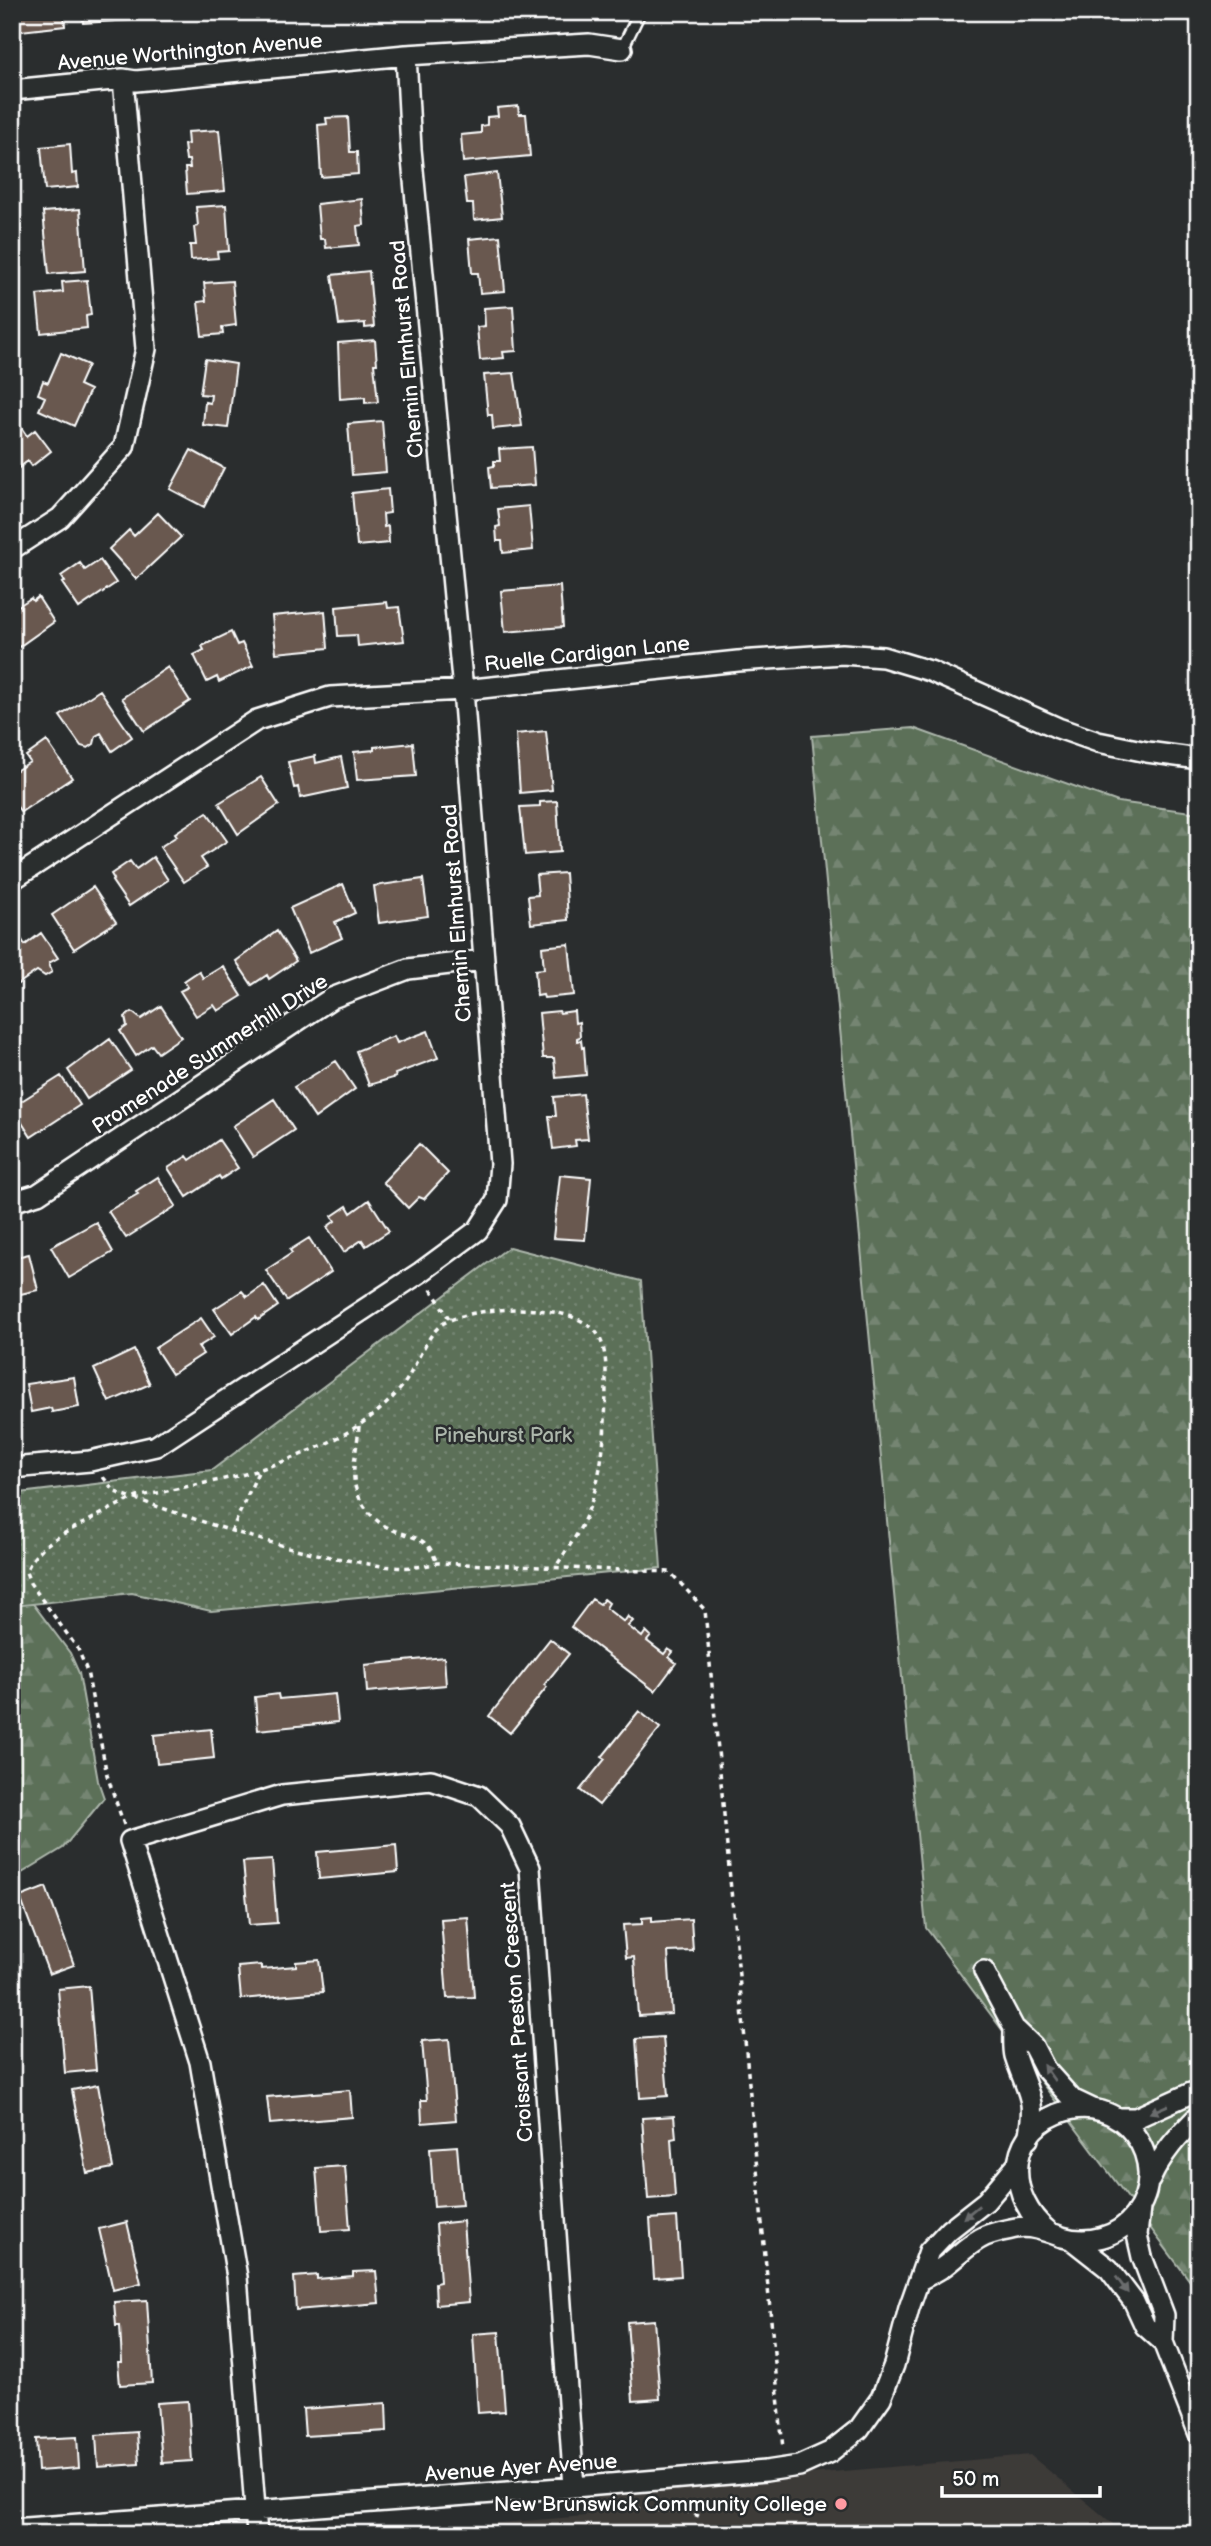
<svg xmlns="http://www.w3.org/2000/svg" width="1211" height="2546" viewBox="0 0 1211 2546" font-family="'Balsamiq Sans',sans-serif">
<style>
.built{fill:#3d3a38}
.forest{fill:url(#forest-firs);stroke:#adb7ac;stroke-width:2}
.park{fill:url(#park-dots);stroke:#adb7ac;stroke-width:2}
.building{fill:#695950;stroke:#fff;stroke-width:2}
.lines{fill:none;stroke-linecap:round;stroke-linejoin:round}
.service-casing{stroke:#fff;stroke-width:15}
.minor-casing{stroke:#fff;stroke-width:24}
.path{stroke:#fff;stroke-width:3.5;stroke-dasharray:5 5;stroke-linecap:butt}
.service{stroke:#2a2d2e;stroke-width:10}
.minor{stroke:#2a2d2e;stroke-width:19}
.oneway{fill:#6a6c6d}
.poi-dot{fill:#ff9aa2;stroke:#2a2d2e;stroke-width:2.5}
.labels{text-anchor:middle;dominant-baseline:central;stroke-width:5;stroke-linejoin:round;paint-order:stroke}
.street-label{font-size:21px;fill:#fff;stroke:#2a2d2e}
.park-label{font-size:21px;fill:#adb7ac;stroke:#2a2d2e}
.poi-label{font-size:21px;fill:#fff;stroke:#2a2d2e;text-anchor:end}
</style>
<defs>
<pattern id="forest-firs" width="22" height="20" patternUnits="userSpaceOnUse" patternTransform="scale(1.75)"><rect width="22" height="20" fill="#5b6f59"/><path d="M5 1l3.5 6h-7zM16 11l3.5 6h-7z" fill="#748572"/></pattern>
<pattern id="park-dots" width="8" height="8" patternUnits="userSpaceOnUse" patternTransform="scale(1.75)"><rect width="8" height="8" fill="#5b6f59"/><path d="M2 2h.1M6 6h.1" fill="none" stroke="#748572" stroke-width="1.8" stroke-linecap="round"/></pattern>
</defs>
<rect width="100%" height="100%" fill="#2a2d2e"/>
<filter id="ink" filterUnits="userSpaceOnUse"><feTurbulence type="fractalNoise" baseFrequency=".0143" numOctaves="2"/><feDisplacementMap in="SourceGraphic" scale="14" xChannelSelector="R" yChannelSelector="G"/><feConvolveMatrix kernelMatrix="1 2 1 2 8 2 1 2 1" color-interpolation-filters="sRGB"/></filter>
<g filter="url(#ink)">
<!-- built -->
<path class="built" d="M1030 2455 1125 2534H366L585 2516 600 2492Z"/>
<!-- forest -->
<path class="forest" d="M913 728 1118 802 1199 813V2293L926 1928 812 736Z
M12 1520 22 1589 70 1653 79 1673 98 1781 104 1798 63 1848 12 1879Z"/>
<!-- park -->
<path class="park" d="M509 1247 641 1281 661 1568 211 1611 132 1593 14 1606 12 1494 212 1470Z"/>
<!-- building -->
<path class="building" d="M12 12H64L65 26 12 32Z
M82 12H132V20L83 23Z
M518 106 519 114H526L530 156 463 162 461 135 481 133V126L487 125V117L498 116 497 108Z
M348 117 350 152H357L358 174 321 177 318 125 327 124 326 118Z
M219 130 225 191 187 194 185 168H190L189 160H186L184 145 188 144 187 132Z
M70 144 72 174 77 173 78 187 45 190 41 147Z
M497 173 502 217 474 220 473 204H467L464 177Z
M362 199 364 225 357 226 359 245 326 248 325 239H320L317 204Z
M226 205 229 251 217 252 218 258 191 260 190 245H196L194 227 198 226 196 207Z
M80 209 85 271 49 274 43 212Z
M500 236 505 291 480 293 478 273H472L469 239Z
M369 271 374 327 365 328V323L339 325 332 275Z
M87 280 91 315 86 316 87 328 41 333 37 295 63 292 62 282Z
M232 281 236 325 222 327 223 334 202 336 198 302 206 301 204 283Z
M513 306 516 351 503 352 504 358 480 360 477 327 485 326 484 308Z
M375 340 377 364H374L378 402 365 403V397L340 399 338 343Z
M61 353 88 365 79 385 90 390 74 426 39 410 45 397 38 394 43 381 48 383Z
M205 359 236 364 228 428 203 425 205 402 210 403 211 395 200 394Z
M514 373 522 426 493 429 492 415H488L484 375Z
M382 421 386 472 352 475 348 424Z
M18 423 27 436 35 430 51 451 32 466 28 461 12 473V427Z
M532 447 535 485 491 488 489 467 494 466V461H500L499 449Z
M191 450 224 468 204 507 170 489Z
M388 489 390 513 383 514 384 527 388 526 389 543 357 546 352 493Z
M529 506 533 550 503 553 502 541H497L496 527 500 526 498 509Z
M158 513 181 537 136 579 109 549 129 530 134 536Z
M100 560 116 583 79 608 62 583 65 582 61 576 80 563 85 570Z
M560 586 563 627 505 632 501 591Z
M38 597 54 622 13 651 12 610 31 598 33 601Z
M387 602 388 608 399 607 404 641 358 646 357 635 338 636 336 607Z
M325 611 328 648 276 653 272 616Z
M231 632 237 645 242 643 253 666 219 682 217 677 207 682 194 655 204 650 202 646Z
M168 667 190 701 144 731 122 698Z
M100 690 132 737 112 751 101 733 96 736 94 744 88 748 81 746 60 716Z
M546 731 552 790 520 793 516 734Z
M47 741 72 778 21 812 12 800V773L30 762 26 756Z
M413 743 416 776 357 780 354 752 374 750V747Z
M315 756 316 763 341 757 347 788 300 798 298 787 294 788 288 762Z
M261 777 279 805 238 834 219 803Z
M557 801 560 852 525 855 520 807 540 806V802Z
M207 812 227 841 201 858 207 867 184 882 160 847 177 836 175 833Z
M153 857 168 880 129 906 112 881 114 879 111 874 130 861 136 869Z
M565 873 568 920 531 924 528 896 538 895 536 875Z
M423 879 428 916 379 923 374 886Z
M343 884 355 913 335 922 342 938 309 953 290 908Z
M93 887 116 922 74 949 52 915Z
M277 931 296 961 269 979 267 975 252 985 236 961Z
M41 933 58 958 49 963 52 972 45 976 37 971 18 984 12 976V942L20 937 25 945Z
M569 944 574 995 544 998 543 995 537 996 535 970 544 969 542 947Z
M223 966 242 996 218 1011 214 1005 196 1016 180 991 188 987 184 981 199 971 203 978Z
M161 1006 181 1037 158 1053 152 1045 136 1056 120 1031 127 1026 125 1017 132 1012 141 1019Z
M559 1011 560 1013 574 1011 575 1023 579 1022 580 1037 577 1038V1041L581 1040 582 1048 584 1047 586 1075 556 1078 554 1058H543L539 1013Z
M428 1031 438 1058 395 1074 396 1077 369 1085 356 1051 394 1036 397 1043Z
M110 1039 131 1070 87 1099 68 1070Z
M336 1061 355 1089 315 1118 294 1087Z
M61 1076 80 1105 31 1137 12 1107Z
M583 1094 588 1139 575 1140 576 1146 553 1149 549 1116H556L554 1097Z
M274 1099 294 1130 253 1157 233 1126Z
M219 1140 238 1168 221 1179 219 1176 187 1197 168 1168 187 1156 190 1160Z
M419 1144 448 1173 424 1199 419 1197 408 1208 383 1182Z
M560 1175 591 1178 585 1240 553 1238Z
M158 1177 176 1206 126 1238 108 1211 138 1194 136 1191Z
M369 1200 389 1231 366 1246 362 1240 344 1252 327 1227 335 1221 332 1216 347 1206 351 1213Z
M96 1222 113 1252 69 1278 51 1247Z
M309 1238 331 1272 287 1301 266 1270 292 1253 290 1250Z
M29 1254 38 1290 12 1296V1258Z
M264 1285 278 1306 258 1320 256 1317 232 1334 214 1309 242 1291 247 1297Z
M201 1318 214 1337 198 1347 203 1354 172 1374 155 1348Z
M134 1350 150 1384 109 1402 94 1369Z
M74 1377 79 1407 52 1412 51 1408 31 1412 26 1384Z
M592 1599 600 1604 604 1599 609 1603 606 1608 624 1622 628 1616 633 1621 628 1626 642 1637 646 1631 651 1636 647 1641 664 1654 668 1649 673 1652 669 1657 676 1663 655 1691 571 1627Z
M550 1639 569 1654 544 1685 547 1687 510 1733 489 1716Z
M444 1657 446 1685 367 1692 365 1665Z
M278 1694 279 1699 335 1694 338 1722 258 1730 255 1697Z
M639 1711 660 1728 599 1805 580 1790 605 1759 602 1757Z
M211 1729 214 1758 157 1764 154 1735Z
M396 1845 398 1872 319 1879 317 1852Z
M272 1860 277 1923 249 1925 243 1862Z
M46 1887 74 1965 49 1974 20 1897Z
M468 1917 474 1997 447 1998 441 1919Z
M652 1917V1922L691 1919 693 1951 668 1952 672 2014 638 2016 634 1957 626 1958 623 1925 642 1924V1918Z
M319 1960 323 1992 241 1999 238 1967 261 1965V1969L296 1966V1962Z
M89 1986 96 2070 65 2073 58 1989Z
M663 2037 668 2096 640 2098 636 2039Z
M449 2039 456 2120 422 2123 421 2100H427L422 2041Z
M98 2085 113 2168 87 2173 72 2090Z
M350 2090 352 2117 270 2124 267 2097Z
M674 2116 676 2138 671 2139 675 2197 648 2199 642 2118Z
M457 2146 462 2205 434 2207 430 2148Z
M345 2166 350 2229 321 2231 316 2168Z
M677 2217 681 2276 654 2278 650 2219Z
M463 2221 469 2302 436 2305 435 2283 440 2282 436 2224Z
M127 2222 141 2283 113 2290 99 2229Z
M376 2271 379 2303 296 2310 294 2277 317 2275V2279L353 2276V2272Z
M147 2300 152 2383 120 2385 118 2362H122L120 2326H116L114 2302Z
M654 2320 660 2399 633 2401 627 2322Z
M499 2332 505 2411 478 2413 473 2334Z
M188 2401 192 2461 162 2463 157 2403Z
M386 2403 387 2431 305 2436 303 2409Z
M137 2432 139 2464 98 2467 96 2435Z
M77 2437 79 2468 38 2471 36 2439Z"/>
<g class="lines">
<defs>
<path id="service" d="M622 49 640 12"/>
<path id="minor" d="M12 90 123 79 136 81 406 55 589 44 622 49
M12 549 60 518 124 447 146 349 123 79
M12 880 257 720 330 697 463 690 738 661 842 654 883 657 930 671 1058 728 1098 742 1147 752 1199 759
M12 1202 38 1194 332 998 408 969 483 960
M12 1468 90 1461 156 1446 421 1272 478 1230 497 1200 500 1164 463 690 411 149 406 55
M984 1971 1014 2028 1033 2046 1045 2069 1072 2099 1093 2109
M1014 2028C1014 2037 1013 2048 1015 2056 1027 2094 1037 2096 1028 2139
M1118 2118H1136L1191 2093 1199 2094
M1150 2180C1162 2153 1178 2136 1199 2115
M1140 2208 1137 2235 1142 2257 1164 2315 1163 2342 1199 2434
M1072 2240 1109 2269 1134 2302 1145 2326 1163 2342
M920 2280C927 2276 936 2272 943 2267 957 2257 969 2243 985 2236 994 2232 1007 2230 1016 2228 1032 2225 1048 2232 1062 2237 1088 2245 1118 2237 1134 2216 1175 2162 1120 2087 1057 2114 1004 2136 1008 2199 1048 2231
M12 2529 574 2487 766 2471 799 2466 830 2452 859 2429 881 2398 894 2365 909 2308 929 2251 949 2230 986 2201 1018 2163
M257 2534 237 2277 200 2062 130 1841 282 1795 431 1780 479 1796 510 1826 530 1868 574 2487"/>
</defs>
<!-- service casing -->
<use href="#service" class="service-casing"/>
<!-- minor casing -->
<use href="#minor" class="minor-casing"/>
<!-- path -->
<path class="path" d="M431 1289 450 1320
M359 1426C358 1444 351 1467 355 1485 358 1501 372 1520 387 1527 399 1534 415 1535 426 1544 432 1549 434 1557 437 1563
M103 1477 115 1492C189 1517 260 1543 336 1558 371 1564 402 1573 437 1563L670 1572 705 1610 783 2449
M231 1532 259 1470
M124 1825 107 1775 87 1671 78 1649 30 1583 26 1572C36 1547 57 1537 80 1525 97 1517 114 1506 132 1499 141 1495 153 1494 163 1492 195 1484 229 1480 261 1469 310 1453 367 1430 401 1388 415 1371 426 1333 444 1323 477 1305 570 1301 596 1332 604 1342 606 1359 606 1372 606 1420 605 1474 585 1518 578 1535 565 1552 555 1568
M626 2504 638 2509 687 2511 703 2518"/>
<!-- service -->
<use href="#service" class="service"/>
<!-- minor -->
<use href="#minor" class="minor"/>
</g>
<!-- one-way arrows -->
<defs><path id="oneway-solid" d="M-6-.8H1V-3.2L6.5 0L1 3.2V.8H-6Z" transform="scale(1.75)"/></defs>
<g class="oneway">
<use href="#oneway-solid" transform="translate(1049 2073) rotate(-126)"/>
<use href="#oneway-solid" transform="translate(1159 2109) rotate(157)"/>
<use href="#oneway-solid" transform="translate(971 2212) rotate(141)"/>
<use href="#oneway-solid" transform="translate(1122 2285) rotate(54)"/>
</g>
</g>
<!-- markers -->
<circle class="poi-dot" cx="841" cy="2504" r="7"/>
<g class="labels">
<!-- street labels -->
<g class="street-label">
<text transform="translate(190 52) rotate(-5)">Avenue Worthington Avenue</text>
<text transform="translate(407 349) rotate(-95)">Chemin Elmhurst Road</text>
<text transform="translate(587 654) rotate(-6)">Ruelle Cardigan Lane</text>
<text transform="translate(457 913) rotate(-94)">Chemin Elmhurst Road</text>
<text transform="translate(210 1054) rotate(-33)">Promenade Summerhill Drive</text>
<text transform="translate(517 2012) rotate(-94)">Croissant Preston Crescent</text>
<text transform="translate(521 2468) rotate(-4)">Avenue Ayer Avenue</text>
</g>
<!-- park labels -->
<g class="park-label">
<text x="503" y="1435">Pinehurst Park</text>
</g>
<!-- poi labels -->
<g class="poi-label">
<text x="827" y="2504">New Brunswick Community College</text>
</g>
</g>
<!-- margin -->
<rect width="1211" height="2546" fill="none" stroke="#2a2d2e" stroke-width="42"/>
<rect x="21" y="21" width="1169" height="2504" fill="none" stroke="#fff" stroke-width="2.5" filter="url(#ink)"/>
<!-- scale -->
<path d="M942 2486v10h158v-10" fill="none" stroke="#ffffff" stroke-width="3.5"/>
<text x="952" y="2486" font-size="21" fill="#ffffff" stroke="#2a2d2e" stroke-width="5" paint-order="stroke">50 m</text>
</svg>
